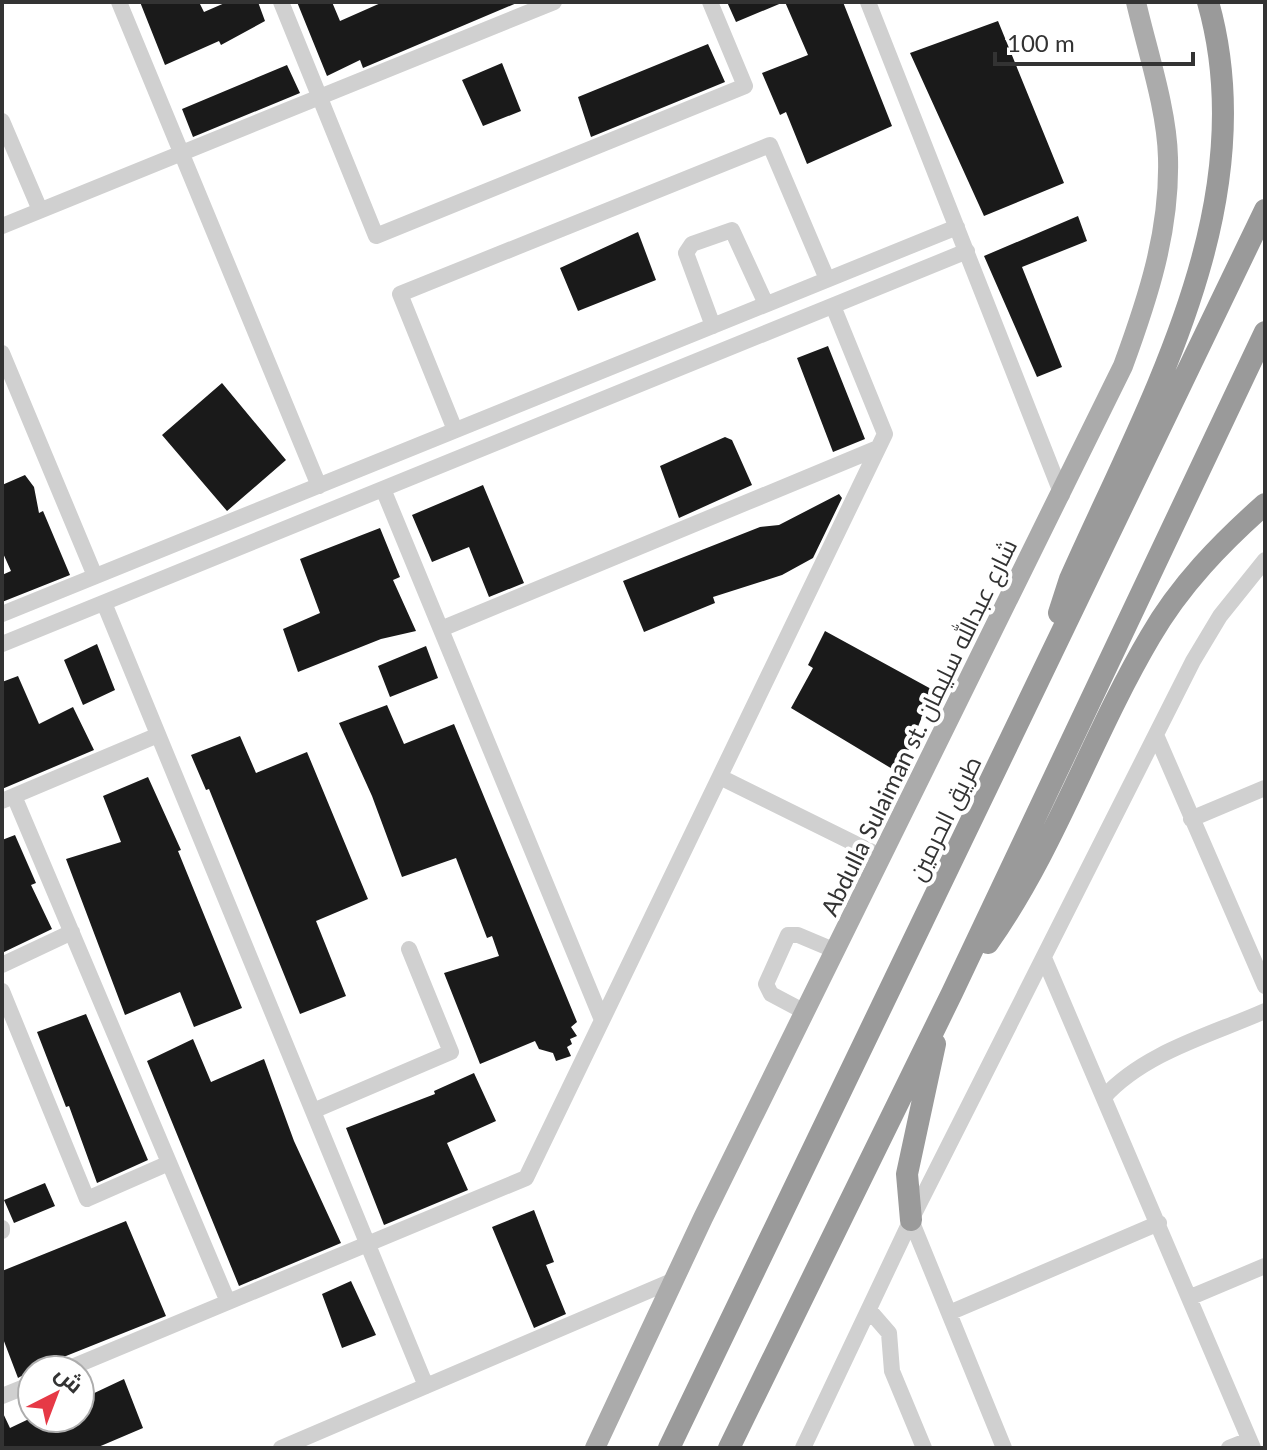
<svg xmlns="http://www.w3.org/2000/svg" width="1267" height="1450" viewBox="0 0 1267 1450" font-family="Lato,Cairo,sans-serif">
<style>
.building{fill:#1a1a1a}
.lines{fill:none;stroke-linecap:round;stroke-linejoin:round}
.minor{stroke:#d0d0d0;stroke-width:16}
.major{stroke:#ababab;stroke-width:20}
.highway{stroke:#9a9a9a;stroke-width:22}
.labels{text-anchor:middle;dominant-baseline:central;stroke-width:8;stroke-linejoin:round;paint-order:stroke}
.street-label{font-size:24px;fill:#333;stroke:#fff}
</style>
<rect width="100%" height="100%" fill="#fff"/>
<!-- building -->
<path class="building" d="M140 2H199L204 12 227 2H258L265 21 221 45 219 41 165 65Z
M297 2H332L340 21 383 2H519L363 68 360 60 327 76Z
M727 2H784L736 22Z
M785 2H843L892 126 807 164 786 112 780 115 762 73 808 55Z
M998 21 1064 183 984 216 910 53Z
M708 44 725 82 591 137 578 97Z
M502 63 521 111 483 126 462 80Z
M287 65 300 93 193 137 182 109Z
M1078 216 1087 241 1022 267 1062 367 1037 377 984 256Z
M638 232 656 280 578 311 560 268Z
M828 346 865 439 833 452 797 358Z
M222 383 286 460 227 511 162 435Z
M725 437 732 440 752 485 679 518 660 466Z
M25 475 34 487 39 513 43 511 70 575 2 602V575L11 571 2 551V485Z
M483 485 524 583 489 597 469 547 432 562 412 515Z
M839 494 842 498 813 558 782 575 713 597 715 603 644 632 623 581 760 527 779 525Z
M380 528 400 577 393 580 416 631 381 639 298 672 283 629 320 613 300 559Z
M825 631 933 690 899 773 791 708 813 668 808 665Z
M97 644 115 690 83 705 64 660Z
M426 646 438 678 390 697 378 666Z
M18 676 39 724 73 707 94 750 2 789V682Z
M387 705 404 744 454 724 577 1022 571 1027 577 1036 570 1039 572 1044 567 1047 571 1056 556 1061 553 1053 539 1049 535 1041 480 1064 444 973 499 956 492 936 487 938 456 858 402 877 372 796 339 723Z
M240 736 256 773 307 752 368 899 316 921 346 996 300 1014 209 789 206 790 191 755Z
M148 777 181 850 178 851 242 1008 194 1027 180 992 125 1015 66 859 121 842 103 796Z
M15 835 36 883 31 885 52 929 2 953V840Z
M86 1014 148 1160 97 1183 69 1106 66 1107 37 1032Z
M193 1039 211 1082 264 1059 294 1141 341 1243 239 1286 147 1061Z
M474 1073 496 1121 447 1143 468 1190 384 1225 346 1128 435 1094 434 1091Z
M45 1183 55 1206 14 1223 4 1200Z
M534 1210 554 1262 546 1265 566 1314 534 1328 492 1227Z
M126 1221 166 1316 51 1362 53 1367 32 1370 18 1378 2 1336V1271Z
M351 1281 376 1335 342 1348 322 1294Z
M124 1379 143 1428 96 1448H2V1411L10 1428 31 1418H80V1393L88 1396Z"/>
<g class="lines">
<!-- minor -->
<path class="minor" d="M119 2 319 486
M281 2 376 236 745 86 710 2
M868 2 1062 495
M2 121 40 210
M2 226 554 2
M713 326 686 253 692 244 732 230 766 304
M2 353 95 576
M455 430 400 294 770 145 827 279
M383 489 602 1020
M104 603 426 1386
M2 614 957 227
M441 629 878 448
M2 644 967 251
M1156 735 1265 986
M720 777 882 857
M14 796 228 1302
M2 801 158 735
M1191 819 1265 788
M1044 958 1253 1448
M2 965 72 932
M2 991 87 1199 169 1163
M805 1012 771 994 766 984 788 935H798L836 951
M1104 1097C1145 1052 1211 1035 1265 1011
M313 1111 451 1052 409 949
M911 1220 1004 1448
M2 1228V1231
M1191 1297 1265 1266
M869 1310 889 1333 892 1371 924 1448
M949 1313 1159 1223
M65 1370 526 1178 885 434 833 306
M2 1396 32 1384
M281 1448 674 1280
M803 1448 911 1220 1193 661 1220 616 1265 560
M1229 1448 1249 1440"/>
<!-- major -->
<path class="major" d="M595 1448 703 1218 1123 366C1148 298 1170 231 1168 158 1167 109 1147 50 1136 2"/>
<!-- highway -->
<path class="highway" d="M1059 613 1070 579C1149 401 1265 203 1208 2
M988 943C1055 848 1091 737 1150 637 1180 585 1221 543 1265 504
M911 1220 907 1174 935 1044
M669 1448 1265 210
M729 1448 952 993 1265 332"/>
</g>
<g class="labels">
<!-- street labels -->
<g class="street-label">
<text transform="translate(918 727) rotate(-64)">Abdulla Sulaiman st. شارع عبدالله سليمان</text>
<text transform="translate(944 818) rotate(-64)">طريق الحرمين</text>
</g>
</g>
<!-- border -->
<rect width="1267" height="1450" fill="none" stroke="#333333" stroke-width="8"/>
<!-- north arrow -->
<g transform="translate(56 1394) rotate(42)"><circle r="38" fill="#ffffff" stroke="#adadad" stroke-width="2"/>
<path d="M0-6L14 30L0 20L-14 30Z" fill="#e63946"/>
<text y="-12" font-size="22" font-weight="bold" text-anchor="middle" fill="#333333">ش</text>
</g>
<!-- scale -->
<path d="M995 52v12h198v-12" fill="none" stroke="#333333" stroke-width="4"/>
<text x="1007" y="52" font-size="24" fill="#333333" stroke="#ffffff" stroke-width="6" paint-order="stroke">100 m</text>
</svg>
